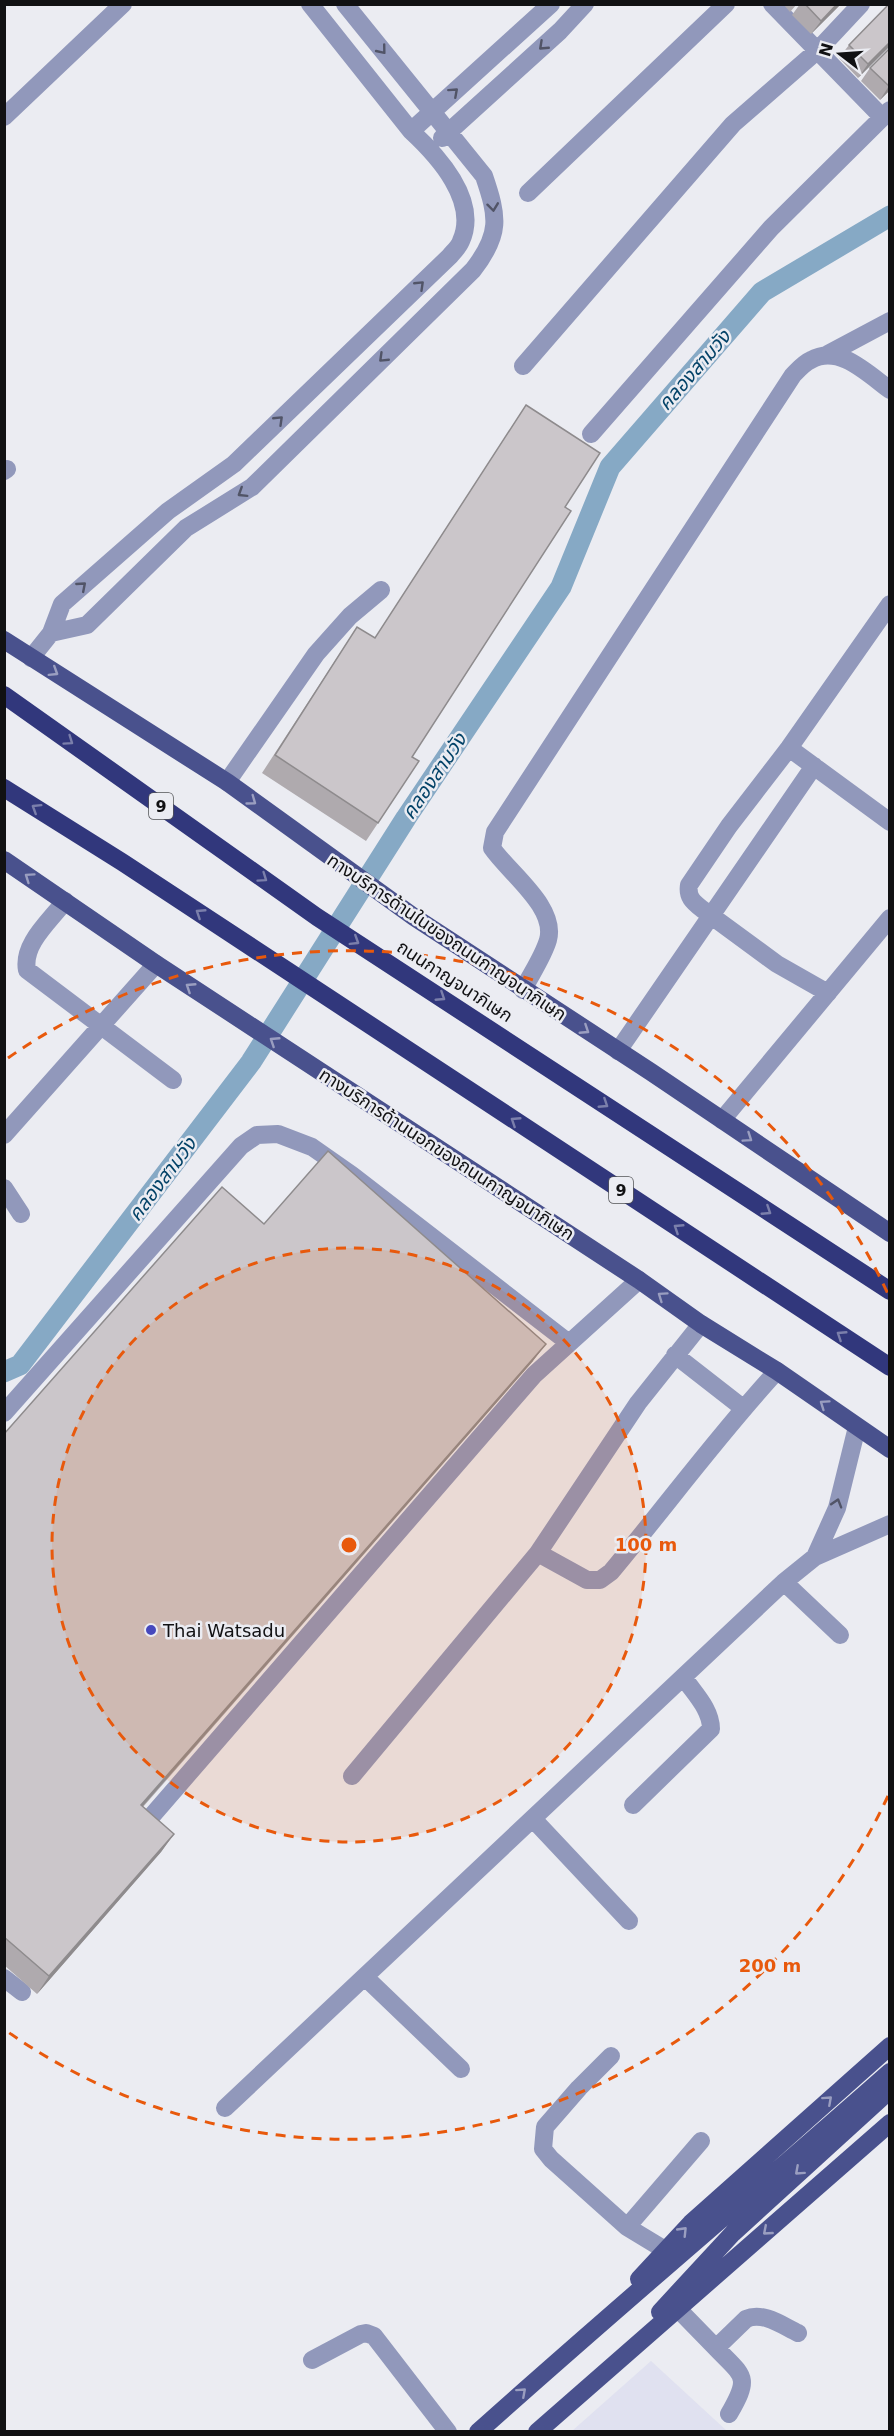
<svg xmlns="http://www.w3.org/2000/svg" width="894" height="2436" viewBox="0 0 894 2436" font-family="'DejaVu Sans','Noto Sans Thai',sans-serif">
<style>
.built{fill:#e0e1f0}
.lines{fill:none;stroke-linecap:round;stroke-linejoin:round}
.canal{stroke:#86a9c5;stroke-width:21}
.minor{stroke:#9198bb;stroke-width:18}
.major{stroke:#49518d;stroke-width:18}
.highway{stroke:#31377c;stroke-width:18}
.wall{fill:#afaaae}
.shaded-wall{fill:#8e8b8d}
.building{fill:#cbc6ca;stroke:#8e8b8d;stroke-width:1.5}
.oneway{stroke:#515467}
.oneway2{stroke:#9a9ec0}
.oneway3{stroke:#7b7fab}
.ring{fill:none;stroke:#e8590c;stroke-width:3;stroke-dasharray:10 8}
.poi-dot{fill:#4648bd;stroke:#ebecf2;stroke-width:2}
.labels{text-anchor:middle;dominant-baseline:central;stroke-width:5;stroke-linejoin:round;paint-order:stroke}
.shield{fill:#ebecf2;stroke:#525356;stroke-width:1.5}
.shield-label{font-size:16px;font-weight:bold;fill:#111113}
.street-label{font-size:18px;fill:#111113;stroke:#ebecf2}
.poi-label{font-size:18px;fill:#111113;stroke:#ebecf2;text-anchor:start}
.water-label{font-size:20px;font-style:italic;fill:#044368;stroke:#ebecf2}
.centre{fill:#e8590c;stroke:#ebecf2;stroke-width:3}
.ring-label{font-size:18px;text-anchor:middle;font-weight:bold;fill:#e8590c;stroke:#ebecf2;stroke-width:5;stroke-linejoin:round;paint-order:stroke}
</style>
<rect width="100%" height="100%" fill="#ebecf2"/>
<!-- built -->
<path class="built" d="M651 2361 727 2431H572Z"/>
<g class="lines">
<!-- canal -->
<path class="canal" d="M4 1372 20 1365 251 1062 406 818 561 587 610 467 762 292 890 216"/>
<!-- minor -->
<path class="minor" d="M772 4 882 117
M4 117 123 4
M411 131 551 4
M442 138 560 31 585 4
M528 193 726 4
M828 354 890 321
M523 366 733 124 818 50 861 4
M591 434 771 228 890 110
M4 471 7 469
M51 633 87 625 186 528 252 487 473 270C501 234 498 217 484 176L345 4
M31 658 51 633 62 604 168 511 234 464 450 256C453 252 459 247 461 241 479 201 438 156 411 131L310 4
M789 748 890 822
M227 782 316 654 350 616 381 590
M65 901C50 921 22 944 27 970L173 1080
M523 990C531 974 543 957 548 940 557 907 509 873 492 848L495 832 793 375C798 370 804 363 811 360 839 344 868 374 890 390
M828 993 777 964 702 909C693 902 687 897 689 885L729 826 789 748 890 604
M618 1051 814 766
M722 1120 890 918
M4 1135 156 964
M4 1188 21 1214
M675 1355 743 1408
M4 1413 241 1146 257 1135 278 1134 312 1147 352 1175 569 1343
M538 1553 587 1580H600L611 1572C667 1505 718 1435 777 1371
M815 1557 837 1508 857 1427
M784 1582 840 1635
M352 1776 538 1553 638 1403 701 1324
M633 1805 711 1729C711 1709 694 1693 684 1678
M150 1818 534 1375 639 1280
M534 1820 629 1921
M4 1978 22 1992
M366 1978 461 2069
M611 2056 579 2088 545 2127 543 2149 551 2159 627 2227 665 2250
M225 2108 784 1582 815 1557 890 1524
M627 2227 701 2141
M678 2309 716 2348 746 2319C763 2311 783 2326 798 2333
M716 2348C744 2377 751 2376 729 2414
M312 2360 361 2334 366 2333 374 2336 448 2432"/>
<!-- major -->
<path class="major" d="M4 640 227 782 414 917 651 1072 890 1233
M4 860 156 964 639 1280 701 1324 777 1371 890 1449
M639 2279 691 2223 890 2046
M660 2312 733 2233 890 2090
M478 2432C614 2310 753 2193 890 2072
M537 2432 890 2123"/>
<!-- highway -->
<path class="highway" d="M4 695 317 917 890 1291
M4 788 122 862 890 1367"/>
</g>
<!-- wall -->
<path class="wall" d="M783 4H797L790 12Z
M800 4H841L811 34 792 15Z
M890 4V46L858 78 839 58 849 45Z
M890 48V90L880 100 861 81 870 68Z
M526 405 565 507 412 757 378 823 366 841 262 773 357 627 375 638Z
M264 1224 533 1361 143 1807 174 1834 161 1852 37 1994 4 1965V1434Z"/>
<!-- shaded-wall -->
<path class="shaded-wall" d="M837 4H841L811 34 821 21Z
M890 42V46L858 78 868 64Z
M889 86 890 90 880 100Z
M546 1344 533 1361 128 1823 141 1805Z
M174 1834 161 1852 37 1994 49 1976Z"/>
<!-- building -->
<path class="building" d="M805 4H837L821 21Z
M889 4 890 42 868 64 849 45Z
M890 48V86H889L870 68Z
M526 405 600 453 565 507 571 511 412 757 419 761 378 823 275 755 357 627 375 638Z
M328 1151 546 1344 141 1805 174 1834 49 1976 4 1937V1434L222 1187 264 1224Z"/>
<!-- one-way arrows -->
<defs><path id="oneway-chevron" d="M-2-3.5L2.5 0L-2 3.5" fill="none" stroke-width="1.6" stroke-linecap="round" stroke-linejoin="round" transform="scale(1.5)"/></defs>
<g class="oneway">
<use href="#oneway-chevron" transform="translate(543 46) rotate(137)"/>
<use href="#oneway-chevron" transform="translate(382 50) rotate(51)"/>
<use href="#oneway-chevron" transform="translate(454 92) rotate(-42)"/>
<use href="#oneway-chevron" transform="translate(493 207) rotate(83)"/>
<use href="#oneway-chevron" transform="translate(420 285) rotate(-44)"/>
<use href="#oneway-chevron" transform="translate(383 358) rotate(136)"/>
<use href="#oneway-chevron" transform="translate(279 420) rotate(-44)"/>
<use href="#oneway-chevron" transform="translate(242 493) rotate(148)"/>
<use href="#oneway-chevron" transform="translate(82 586) rotate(-41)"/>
<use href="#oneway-chevron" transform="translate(837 1503) rotate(-73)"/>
</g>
<g class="oneway2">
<use href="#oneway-chevron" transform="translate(54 672) rotate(32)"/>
<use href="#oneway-chevron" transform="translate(252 801) rotate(36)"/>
<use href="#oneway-chevron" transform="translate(29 877) rotate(-145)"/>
<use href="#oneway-chevron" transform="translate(190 987) rotate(-147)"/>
<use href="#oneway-chevron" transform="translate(585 1030) rotate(33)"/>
<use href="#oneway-chevron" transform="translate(274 1041) rotate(-147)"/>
<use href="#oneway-chevron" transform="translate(748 1138) rotate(34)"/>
<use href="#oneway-chevron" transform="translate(662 1296) rotate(-145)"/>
<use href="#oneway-chevron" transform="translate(824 1404) rotate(-145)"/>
<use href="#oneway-chevron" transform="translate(828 2100) rotate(-42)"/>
<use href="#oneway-chevron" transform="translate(799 2171) rotate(138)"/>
<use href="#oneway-chevron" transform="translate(683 2231) rotate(-46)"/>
<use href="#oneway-chevron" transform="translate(767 2231) rotate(139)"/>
<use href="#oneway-chevron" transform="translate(522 2392) rotate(-42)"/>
</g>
<g class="oneway3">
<use href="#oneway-chevron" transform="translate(69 741) rotate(35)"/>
<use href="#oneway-chevron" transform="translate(36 808) rotate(-148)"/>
<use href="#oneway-chevron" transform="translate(263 878) rotate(35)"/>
<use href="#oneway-chevron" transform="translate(200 913) rotate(-147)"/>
<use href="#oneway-chevron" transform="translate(355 941) rotate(32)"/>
<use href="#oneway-chevron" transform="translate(441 997) rotate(33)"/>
<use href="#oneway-chevron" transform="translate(604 1104) rotate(33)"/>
<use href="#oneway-chevron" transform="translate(515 1121) rotate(-147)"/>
<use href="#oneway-chevron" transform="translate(767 1211) rotate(33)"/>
<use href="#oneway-chevron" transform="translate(678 1228) rotate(-147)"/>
<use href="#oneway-chevron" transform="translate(841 1335) rotate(-147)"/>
</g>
<!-- distance rings -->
<circle cx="349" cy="1545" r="297" fill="#e8590c" fill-opacity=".12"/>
<g class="ring">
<circle cx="349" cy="1545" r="297"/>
<path d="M888 1796A595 595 0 0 1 8 2032M8 1058A595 595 0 0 1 888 1294"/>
</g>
<!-- markers -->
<circle class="poi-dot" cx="151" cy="1630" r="6"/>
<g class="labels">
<!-- shield labels -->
<g class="shield">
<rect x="149" y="793" width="24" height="26" rx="4.5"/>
<rect x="609" y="1177" width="24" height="26" rx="4.5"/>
</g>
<g class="shield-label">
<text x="161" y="806">9</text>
<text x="621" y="1190">9</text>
</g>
<!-- street labels -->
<g class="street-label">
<text transform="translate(447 937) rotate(34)">ทางบริการด้านในของถนนกาญจนาภิเษก</text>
<text transform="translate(455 981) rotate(33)">ถนนกาญจนาภิเษก</text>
<text transform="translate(447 1154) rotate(33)">ทางบริการด้านนอกของถนนกาญจนาภิเษก</text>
</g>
<!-- poi labels -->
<g class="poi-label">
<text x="163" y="1630">Thai Watsadu</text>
</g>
<!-- water labels -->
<g class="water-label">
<text transform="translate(694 370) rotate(-49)">คลองสามวัง</text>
<text transform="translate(434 776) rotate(-56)">คลองสามวัง</text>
<text transform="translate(162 1179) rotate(-53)">คลองสามวัง</text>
</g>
</g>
<circle cx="349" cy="1545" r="9" class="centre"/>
<g class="ring-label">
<text x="646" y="1551">100 m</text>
<text x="770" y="1972">200 m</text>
</g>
<!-- border -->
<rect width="894" height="2436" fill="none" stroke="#111113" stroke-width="12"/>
<!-- north arrow -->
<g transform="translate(840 54) rotate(287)" stroke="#ebecf2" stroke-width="4.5" paint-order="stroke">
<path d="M0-4.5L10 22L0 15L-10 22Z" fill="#111113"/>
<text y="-9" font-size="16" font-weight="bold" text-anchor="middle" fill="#111113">N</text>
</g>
</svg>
